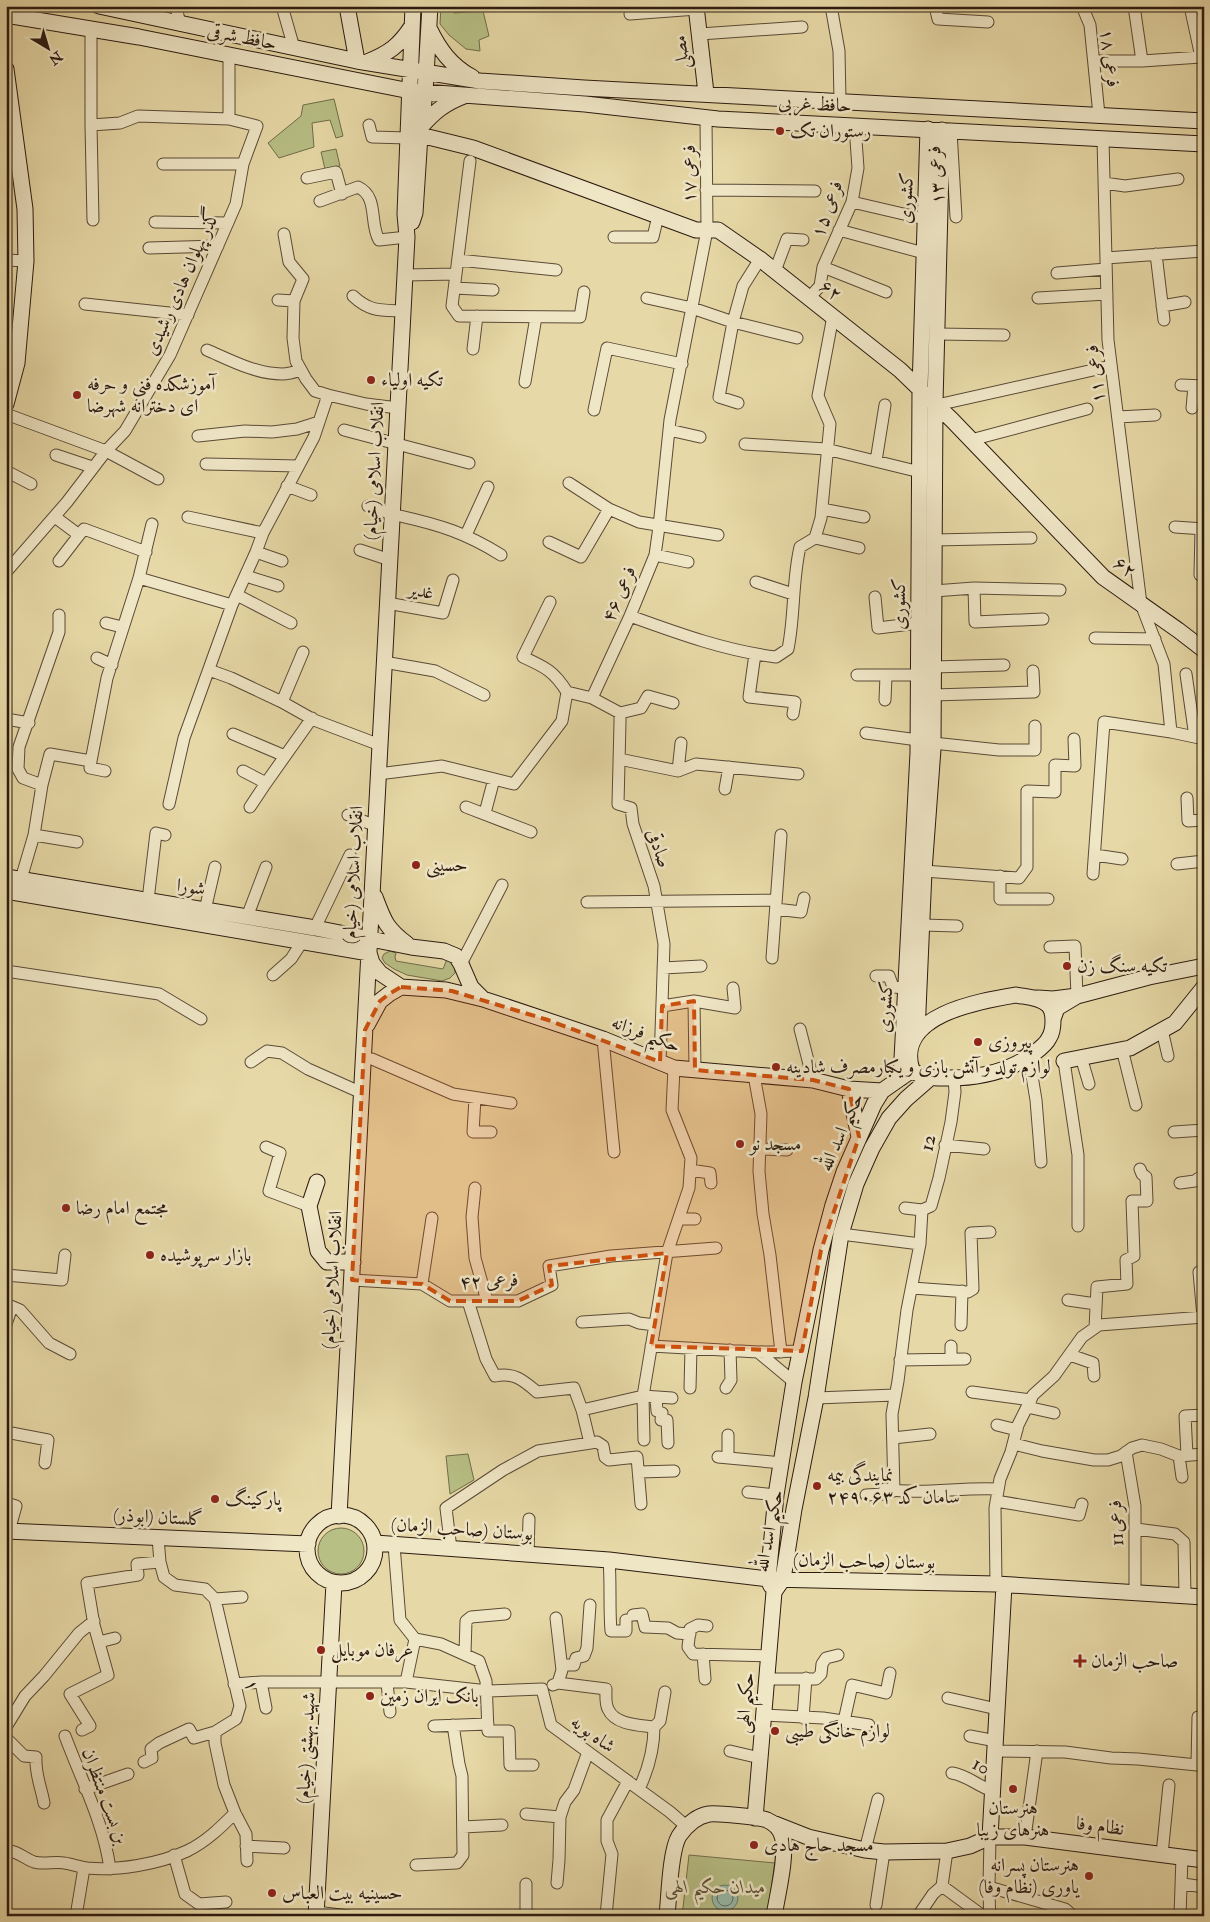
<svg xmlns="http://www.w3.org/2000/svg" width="1210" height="1922" viewBox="0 0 1210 1922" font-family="'IM FELL Double Pica',Amiri,serif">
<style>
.green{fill:#b7bf85;stroke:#716c4a}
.water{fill:#97baab;stroke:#6c7a6d}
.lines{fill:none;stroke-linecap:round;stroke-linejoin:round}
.shore{stroke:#616a5e;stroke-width:1}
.street-casing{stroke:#5a4a36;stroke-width:13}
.secondary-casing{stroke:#2b1a10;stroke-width:17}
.street{stroke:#efe6c6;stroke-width:11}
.secondary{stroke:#efe6c6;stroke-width:15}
.marked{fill:#cc500d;fill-opacity:0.2;stroke:#cc500d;stroke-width:4;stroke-dasharray:10 6;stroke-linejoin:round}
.poi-dot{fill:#8f2418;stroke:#efe6c6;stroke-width:2}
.labels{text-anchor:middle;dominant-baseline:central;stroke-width:5;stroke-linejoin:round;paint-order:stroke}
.street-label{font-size:19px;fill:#2b1a10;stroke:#efe6c6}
.poi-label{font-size:19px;fill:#2b1a10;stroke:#efe6c6;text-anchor:start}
.park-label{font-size:19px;font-style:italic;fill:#554c33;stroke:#efe6c6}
</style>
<rect width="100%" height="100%" fill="#e7d9a7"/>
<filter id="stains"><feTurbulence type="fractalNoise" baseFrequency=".004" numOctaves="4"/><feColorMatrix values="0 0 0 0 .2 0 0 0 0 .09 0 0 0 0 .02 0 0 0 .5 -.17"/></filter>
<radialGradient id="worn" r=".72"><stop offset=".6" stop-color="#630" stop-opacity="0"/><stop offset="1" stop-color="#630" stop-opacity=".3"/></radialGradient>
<!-- green -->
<path class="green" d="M441 6H452L454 13 483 11 489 36 479 40 480 51 466 49 449 35 440 24Z
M334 99 343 136 336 138 330 120 312 123 314 147 279 158 268 143 301 116 303 105Z
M336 149 340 166 325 169 321 152Z
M390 951 396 953 395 957 396 961 443 969 447 959 454 963 455 973 450 978 442 981 407 975 394 969 385 963 382 958 384 954Z
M468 1454 474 1480 450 1494 446 1456Z
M318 1551a23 23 0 1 1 46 0a23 23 0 1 1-46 0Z
M689 1855 775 1863 767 1916H682Z"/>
<!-- water -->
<path class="water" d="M712 1898a13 13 0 1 1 26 0a13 13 0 1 1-26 0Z"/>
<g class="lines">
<!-- shore -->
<path class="shore" d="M717 1898a8 8 0 1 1 16 0a8 8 0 1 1-16 0Z"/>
<defs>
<path id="street" d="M176 6 180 25
M282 6 294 48
M831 6 839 51 840 101
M935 6 938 19 988 22
M1082 6 1090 25 1099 115
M1134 6 1142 61
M1190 6 1201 57
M630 14 697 9
M91 29V125L93 220
M700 34 802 27
M1095 61H1142L1201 57 1204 60
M229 119V54
M369 125 372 137 408 138
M951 131 956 217
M1103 139 1108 340 1141 604 1164 664 1171 732
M470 161 452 306 459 316 580 317 584 292
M163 164H243
M307 178 336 172 342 194
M1104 183 1125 186 1178 179
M706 190 815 191
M320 201 358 187C379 197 369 223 379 240L407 237
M852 202 925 219
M155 222 228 223
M839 230 924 253
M284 234 289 262 303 279 294 301 293 338 296 361 306 379 315 391 328 395 366 404 398 408
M614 237H653L658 216
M149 248 218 246
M1156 254 1164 320
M1106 258 1203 251 1204 255
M6 260 26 261
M458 260 556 270
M823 267 886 292
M775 271 787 239 803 240
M1057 273 1106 269
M405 275 456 274
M455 288 493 290
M353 296C370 312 381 310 403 311
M647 298 692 308 733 322 797 338
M809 298 820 286 823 267 852 202 858 168 855 126
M1038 298 1107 294
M278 300 294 301
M85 304 188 315
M1162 306 1185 302
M937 334 1004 335
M473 349 477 316
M207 350C230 360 256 374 282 374 288 374 295 372 301 370
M525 382 536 317
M1181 385 1204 386
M738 403 719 397 733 322 743 286 760 259
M937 405 1111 366
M1192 408 1194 386
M594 410 607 348 682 364
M6 414 106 451 125 431 170 355 236 204 243 164 257 126 229 119 138 116 120 123 91 125
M1118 417 1155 415
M344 430 469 463
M669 430 700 437
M198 436 245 431 272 432 297 429 319 422
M971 440 1087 409
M745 444 826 449 920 472
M56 455 92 467
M876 461 885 405
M206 464 298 466
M6 471 31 484
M569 483 609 509 639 522 718 535
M287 486 311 495
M368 506 392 514
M822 509 864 517
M400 516C440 525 466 533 501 555
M55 517 79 535 84 529 146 552
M188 517 263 533
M1175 527 1204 529
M466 535 488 487
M815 538 859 548
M934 540 1031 538
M549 542 581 557 609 509
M360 550 390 560
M256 552 282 561
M655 555 688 562
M59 561 79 535
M7 571 67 502 106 451 158 479
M1200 575 1201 529
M246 576 278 586
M139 578 232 605
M756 582 793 594
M974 588 975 622 1043 619
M934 591 974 588 1060 590
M237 595 291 623
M875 597 878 628 919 623
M550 602 523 657C545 667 554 671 567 692
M387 603 443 613 453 580
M630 616C677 633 726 651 776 657L788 649C795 615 792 581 800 547L815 538 821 518 830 424 818 396 833 316
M106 623 122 627
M1095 638 1155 639
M755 654 749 697 795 702 793 714
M97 658 112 665
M384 662 435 671 484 695
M933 667 1004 665
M209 670 231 678 282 702 314 720 380 745
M1186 674 1195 737
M857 675H919
M933 695 1034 692 1033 671
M592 698 620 713
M885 700 886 676
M282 702 303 652
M6 719 29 723
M866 733 918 740
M233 734 285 756
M933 743 999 750H1035V726
M619 759 678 771 696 764 798 774
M105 771 90 768 91 761 107 678 139 578 152 524
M243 771 266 783
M678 771 681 743
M378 774 442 766 514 784 562 721 567 692 592 698 630 616 655 555 659 527 670 420 707 230 706 118
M42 785 23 778 18 769 19 747 59 632V615
M725 789 729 767
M1187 798 1188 821 1204 820
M169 804 184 738 232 605 256 552 263 533 314 437 328 395
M250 807 266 783 312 718
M466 807 531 832
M485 813 494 779
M348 815 376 826
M34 835 77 842
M1095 855 1122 859
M1177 864 1204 861
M924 871 1019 878 1027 867V791L1055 792V765L1075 766 1074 739
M1093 874 1104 722 1171 732 1204 739
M1000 876V899H1048
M21 879 34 835 42 785 50 754 91 761
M148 900 156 833 165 835
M587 902 776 900
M776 909 801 912 804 898
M205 910 215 867
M247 917 266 867
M922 925 957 926
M315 928 350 855
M1050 947 1075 946 1077 996
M772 958 781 835
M461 964 502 885
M663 968 701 966
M6 971 159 994 201 1019
M273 975 291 959 302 942
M876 976H889L893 987 906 988
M694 1001 695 1070
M662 1006 694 1001 735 1008 733 988
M800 1029 813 1080
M1162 1030 1168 1056
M603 1039 614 1152
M1122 1049 1136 1105
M1032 1054 1030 1064 1036 1100 1041 1162
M1081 1057 1089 1084
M372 1059 453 1094 511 1103
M1064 1061 1078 1155V1226
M251 1062 267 1051 282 1053 308 1069 362 1093
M660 1062 664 944 654 886 633 824 631 808 618 804 620 722V713L641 708 648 696 673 703
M754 1075 761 1114 759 1171 763 1214 770 1255 781 1352
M475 1098 473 1132H491
M1174 1132 1204 1130
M945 1145 984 1149
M266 1147 280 1153 269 1191 309 1206
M760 1149 787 1150
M690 1170 710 1173 711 1183
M1180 1183 1195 1181 1199 1178 1204 1177
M475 1188 472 1217 475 1258 487 1301
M905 1208 922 1210
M922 1210 931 1206 939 1178 951 1122 955 1092 954 1078
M679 1219H695
M841 1234 920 1244
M1199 1272 1203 1317
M6 1275 62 1280 65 1255
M352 1280 422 1284 450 1301H518L552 1285 549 1266 611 1256 716 1248
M422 1284 432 1218
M912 1288 968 1292 973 1289 971 1233 990 1232
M1068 1300 1096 1304
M468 1301 486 1359 495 1376C514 1372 523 1380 537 1392L574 1388 582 1410 643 1396 672 1398
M6 1304 20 1310 49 1343 70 1354
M582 1322 629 1319 639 1323 655 1325
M6 1324 12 1307
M961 1325 962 1291
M1095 1328 1097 1287 1127 1284 1126 1260 1134 1256 1132 1201H1147L1146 1177 1142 1174 1140 1169
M651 1346 758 1352 802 1351
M951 1346V1359
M758 1352 794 1382
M1070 1355 1093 1363 1094 1376
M900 1360 965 1359
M690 1388 691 1348
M726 1388 731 1380 730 1350
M972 1392 1031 1400
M656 1397 657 1411 662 1413 661 1420H667L668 1443
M816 1398 895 1395
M1027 1407 1054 1413
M582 1410 590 1443
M997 1425 1017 1430
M6 1432 48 1440 45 1463
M893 1438 930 1434
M644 1440 643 1396 667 1253 689 1188 691 1158 672 1110 674 1068
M1014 1444 1042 1451 1094 1460H1108L1121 1456 1132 1448 1142 1445 1161 1449 1179 1456 1204 1454
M1126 1452 1135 1506V1593
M1187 1455 1185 1416 1204 1415
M1179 1456 1182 1477
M718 1457 782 1463
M728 1458V1435
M639 1472 674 1471
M894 1491 892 1414 898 1381 907 1310 920 1244 922 1210
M748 1492 776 1495
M866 1495 883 1494 885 1489C922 1495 960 1487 998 1489
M996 1501 1079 1515 1082 1504
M6 1503 16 1506 9 1531
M1136 1529 1175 1534 1184 1542 1185 1596
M158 1538 160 1562 164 1577 175 1585 205 1589 215 1599 240 1706 236 1719 215 1732V1743L224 1785 235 1813 246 1834 247 1861
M394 1545 400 1620 415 1639 441 1644 479 1661 486 1681 488 1731H509L510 1765H533
M451 1549 446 1508 503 1470 538 1451 597 1442 603 1446 605 1457 609 1460 637 1457 641 1504
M528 1554 529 1519
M609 1560C611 1584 609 1607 611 1631H626V1620
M996 1584 995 1508 1000 1479 1011 1452 1018 1425 1033 1395 1054 1376 1082 1337 1099 1325 1204 1317
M215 1599 242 1597
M633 1615 642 1614 645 1627 668 1628 677 1633 690 1634
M707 1626 698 1625 690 1629 688 1647 693 1654 769 1656
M99 1642 115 1638
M465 1653 466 1621 471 1617 505 1614
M703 1654 705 1679
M562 1665H574L576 1658 584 1656 587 1648 590 1605
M767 1679H816L821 1674 822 1664 826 1658 838 1655
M261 1682 266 1708
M406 1682 415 1639
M387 1683 390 1712
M558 1683 606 1689C606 1695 605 1703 608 1709 615 1725 639 1725 654 1727L660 1721 665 1692
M234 1684 261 1682H406L488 1691 542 1689 551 1725 670 1812 686 1826
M553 1685 558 1683 562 1670 556 1618
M948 1698 997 1709
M764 1715 823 1718 869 1725
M803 1718 806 1678
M844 1721 852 1685 886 1693 890 1673
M434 1726 488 1724
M6 1727 25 1696 44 1676 79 1633 94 1621
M82 1730 90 1726 70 1694 108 1675 94 1625 87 1583 138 1575 137 1564 160 1562
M65 1736C81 1779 104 1823 110 1869
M970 1736 996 1741
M6 1738 24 1756 36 1757C35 1775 41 1786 44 1803
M730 1751 760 1758
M995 1751 1065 1752 1111 1758 1138 1759 1197 1765 1198 1717H1204
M144 1762 152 1758 151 1749 159 1743 189 1729 194 1738 215 1732
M952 1773C969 1776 977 1786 993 1791
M85 1789 128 1774
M639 1789C648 1770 654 1748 654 1727
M526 1814 560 1817
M463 1827 502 1825
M990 1837 989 1887 1065 1909 1073 1916
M1025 1837 1037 1751
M246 1846 284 1848
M6 1850C20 1852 23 1858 34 1862 43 1865 55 1861 64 1863 72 1864 79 1867 87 1868 117 1871 159 1864 187 1851 206 1842 221 1827 235 1813
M865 1850 878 1799
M1162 1854 1169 1785
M174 1855 185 1894 199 1904 226 1902
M416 1865 457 1863 463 1855 462 1776 459 1764 453 1725
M557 1883 559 1860 560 1817 565 1802 574 1790 588 1752
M1183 1884 1204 1887
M942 1886 983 1916
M989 1887C990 1896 988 1909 991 1916
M876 1905 884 1852
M316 1912 349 1916
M76 1916 84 1868
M526 1916V1884
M606 1916 612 1854 607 1841V1820L628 1781
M918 1916 933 1894 942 1886 947 1851
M1180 1916 1182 1857"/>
<path id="secondary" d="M99 6 357 61 480 81 584 88 1204 121
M347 6 357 61
M696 6 706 93
M6 15 139 37 410 91 585 104 718 119 1204 144
M429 28C439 49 451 66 472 77
M367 62C389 53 399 46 412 26
M6 69 25 209 26 261 17 363 6 404
M421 127C434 112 445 103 464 96
M420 135 473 148 696 230H718L760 259 900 370 952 420 1103 577 1178 630 1204 650
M412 222 415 213 420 135 425 92 430 6
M6 877 315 928 411 947 444 951 456 956 461 964 471 987 483 999
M6 891 369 953 372 963 380 973 401 987 446 990 483 999 603 1039 674 1068 813 1080 849 1089 882 1091
M375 897C384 921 386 928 407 944
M1016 995C1026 997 1040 997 1048 1005 1055 1012 1054 1030 1049 1038 1045 1047 1025 1060 1016 1064 996 1074 971 1078 949 1078 936 1078 923 1079 912 1070 894 1015 980 1001 1016 995Z
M1077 996 1149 977 1204 966
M1038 998 1053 999 1077 996 1057 1008 1053 1019
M367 1025 380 1001 389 994 401 987
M917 1034 924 871 933 749 935 403 942 130
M1064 1061 1130 1048 1175 1023 1204 987
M901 1078 918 753 920 389 928 129
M849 1089 859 1137
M317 1182 309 1206 318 1251 327 1262H353
M307 1549a34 34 0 1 1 68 0a34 34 0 1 1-68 0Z
M339 1516 407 237 405 214 413 6
M6 1531 308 1544
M375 1543 609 1560 768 1579 996 1584 1204 1597
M771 1586 768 1579 776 1495 794 1382 821 1250 833 1205 844 1172 874 1104 882 1091 912 1070
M755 1818 774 1592 783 1579 794 1509 816 1398 841 1234 856 1184 872 1148 889 1118 906 1099 930 1078
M775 1824 808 1837 865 1850 884 1852 947 1851 970 1846 990 1837H1025L1204 1860
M990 1837 1004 1585
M316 1916 334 1583
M667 1916C669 1897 670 1851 679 1836 686 1826 696 1816 709 1814 718 1813 759 1817 767 1820 774 1823 780 1829 782 1836 788 1853 777 1897 774 1916"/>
</defs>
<!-- street casing -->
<use href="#street" class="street-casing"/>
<!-- secondary casing -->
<use href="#secondary" class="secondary-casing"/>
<!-- street -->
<use href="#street" class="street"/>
<!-- secondary -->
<use href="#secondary" class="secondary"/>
</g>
<!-- marked area -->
<path class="marked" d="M401 987 452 991 548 1020 660 1062 662 1006 694 1001 695 1070 813 1080 849 1089 859 1137 821 1250 802 1351 651 1346 667 1253 549 1266 552 1285 518 1301H450L422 1284 352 1280 365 1030 380 1001 389 994Z"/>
<!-- markers -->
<g class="poi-dot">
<circle cx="780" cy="131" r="5"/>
<circle cx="371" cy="380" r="5"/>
<circle cx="77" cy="395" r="5"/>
<circle cx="416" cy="865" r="5"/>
<circle cx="1067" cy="966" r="5"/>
<circle cx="978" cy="1042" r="5"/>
<circle cx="776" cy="1067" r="5"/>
<circle cx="740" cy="1144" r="5"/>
<circle cx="66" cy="1208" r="5"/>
<circle cx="150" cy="1255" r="5"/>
<circle cx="817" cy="1486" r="5"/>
<circle cx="215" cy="1499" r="5"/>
<circle cx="321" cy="1650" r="5"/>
<path d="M1077.5 1653.5h5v5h5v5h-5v5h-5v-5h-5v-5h5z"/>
<circle cx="370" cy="1696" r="5"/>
<circle cx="775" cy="1731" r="5"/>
<circle cx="1013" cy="1789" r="5"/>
<circle cx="754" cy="1845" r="5"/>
<circle cx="1089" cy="1876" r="5"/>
<circle cx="272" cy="1893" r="5"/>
</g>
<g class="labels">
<!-- street labels -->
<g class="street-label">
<text transform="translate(242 37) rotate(11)">حافظ شرقی</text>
<text transform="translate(681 52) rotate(-96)">مصلی</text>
<text transform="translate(1110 58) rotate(83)">فرعی ۱۸</text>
<text transform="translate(815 104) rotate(3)">حافظ غربی</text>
<text transform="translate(689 174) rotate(-90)">فرعی ۱۷</text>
<text transform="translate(936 175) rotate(-94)">فرعی ۱۳</text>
<text transform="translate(906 198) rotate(-88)">کشوری</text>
<text transform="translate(827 209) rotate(-70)">فرعی ۱۵</text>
<text transform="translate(182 282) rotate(-66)">گذر پهلوان هادی رشیدی</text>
<text transform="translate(831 290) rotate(38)">۶۲</text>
<text transform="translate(1095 374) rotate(-97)">فرعی ۱۱</text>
<text transform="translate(374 471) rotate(-87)">انقلاب اسلامی (خیام)</text>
<text transform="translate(1125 567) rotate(37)">۶۲</text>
<text transform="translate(421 591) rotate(10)">غدیر</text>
<text transform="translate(619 594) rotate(-67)">فرعی ۴۶</text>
<text transform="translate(899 604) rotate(-90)">کشوری</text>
<text transform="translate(659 848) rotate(71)">صادقی</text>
<text transform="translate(353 875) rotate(-87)">انقلاب اسلامی (خیام)</text>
<text transform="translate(191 887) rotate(9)">شورا</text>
<text transform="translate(885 1007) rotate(-87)">کشوری</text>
<text transform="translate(646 1034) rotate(21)">حکیم فرزانه</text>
<text transform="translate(841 1132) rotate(-66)">حکیم اسد الله</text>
<text transform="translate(928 1143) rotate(-77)">12</text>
<text transform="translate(332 1280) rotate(-87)">انقلاب اسلامی (خیام)</text>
<text transform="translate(489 1281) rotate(-3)">فرعی ۴۲</text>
<text transform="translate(158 1517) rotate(3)">گلستان (ابوذر)</text>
<text transform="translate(1116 1523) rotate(-93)">فرعی11</text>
<text transform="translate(462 1529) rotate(4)">بوستان (صاحب الزمان)</text>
<text transform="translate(769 1531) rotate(-79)">حکیم اسد الله</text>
<text transform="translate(864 1561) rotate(1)">بوستان (صاحب الزمان)</text>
<text transform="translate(252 1685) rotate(75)">۱</text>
<text transform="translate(745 1703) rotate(-85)">حکیم الهی</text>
<text transform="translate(593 1734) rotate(36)">شاه بویه</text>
<text transform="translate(306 1748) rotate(-87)">شهید بهشتی (خیام)</text>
<text transform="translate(981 1766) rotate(27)">10</text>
<text transform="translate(105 1796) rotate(70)">بن بست منتظران</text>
<text transform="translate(1100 1826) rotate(7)">نظام وفا</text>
</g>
<!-- poi labels -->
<g class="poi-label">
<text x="790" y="131">رستوران تک</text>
<text x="381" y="380">تکیه اولیاء</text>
<text x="87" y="384">آموزشکده فنی و حرفه<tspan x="87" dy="22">ای دخترانه شهرضا</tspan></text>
<text x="426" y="865">حسینی</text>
<text x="1077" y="966">تکیه سنگ زن</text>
<text x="988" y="1042">پیروزی</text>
<text x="786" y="1067">لوازم تولد و آتش بازی و یکبارمصرف شادینه</text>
<text x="750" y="1144">مسجد نو</text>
<text x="76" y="1208">مجتمع امام رضا</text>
<text x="160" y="1255">بازار سرپوشیده</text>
<text x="827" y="1475">نمایندگی بیمه<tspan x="827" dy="22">سامان کد ۲۴۹۰۶۳</tspan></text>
<text x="225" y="1499">پارکینگ</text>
<text x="331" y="1650">عرفان موبایل</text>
<text x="1091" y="1661">صاحب الزمان</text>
<text x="380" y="1696">بانک ایران زمین</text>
<text x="785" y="1731">لوازم خانگی طیبی</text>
<text x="1013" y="1808" text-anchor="middle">هنرستان<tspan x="1013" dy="22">هنرهای زیبا</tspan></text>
<text x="764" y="1845">مسجد حاج هادی</text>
<text x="1079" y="1865" text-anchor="end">هنرستان پسرانه<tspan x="1079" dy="22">یاوری (نظام وفا)</tspan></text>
<text x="282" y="1893">حسینیه بیت العباس</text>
</g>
<!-- park labels -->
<g class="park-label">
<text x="715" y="1887">میدان حکیم الهی</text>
</g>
</g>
<!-- margin -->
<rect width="1210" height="1922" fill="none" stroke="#e7d9a7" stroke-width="25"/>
<rect x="8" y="8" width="1195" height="1907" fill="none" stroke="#2b1a10" stroke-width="2.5"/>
<rect x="12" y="12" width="1185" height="1897" fill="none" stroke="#2b1a10"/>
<!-- north arrow -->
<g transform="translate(48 48) rotate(142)" stroke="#efe6c6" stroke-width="4" paint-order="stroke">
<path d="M0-4L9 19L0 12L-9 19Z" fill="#2b1a10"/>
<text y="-8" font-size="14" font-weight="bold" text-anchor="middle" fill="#2b1a10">N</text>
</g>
<rect width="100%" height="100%" filter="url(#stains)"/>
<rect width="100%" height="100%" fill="url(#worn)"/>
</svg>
